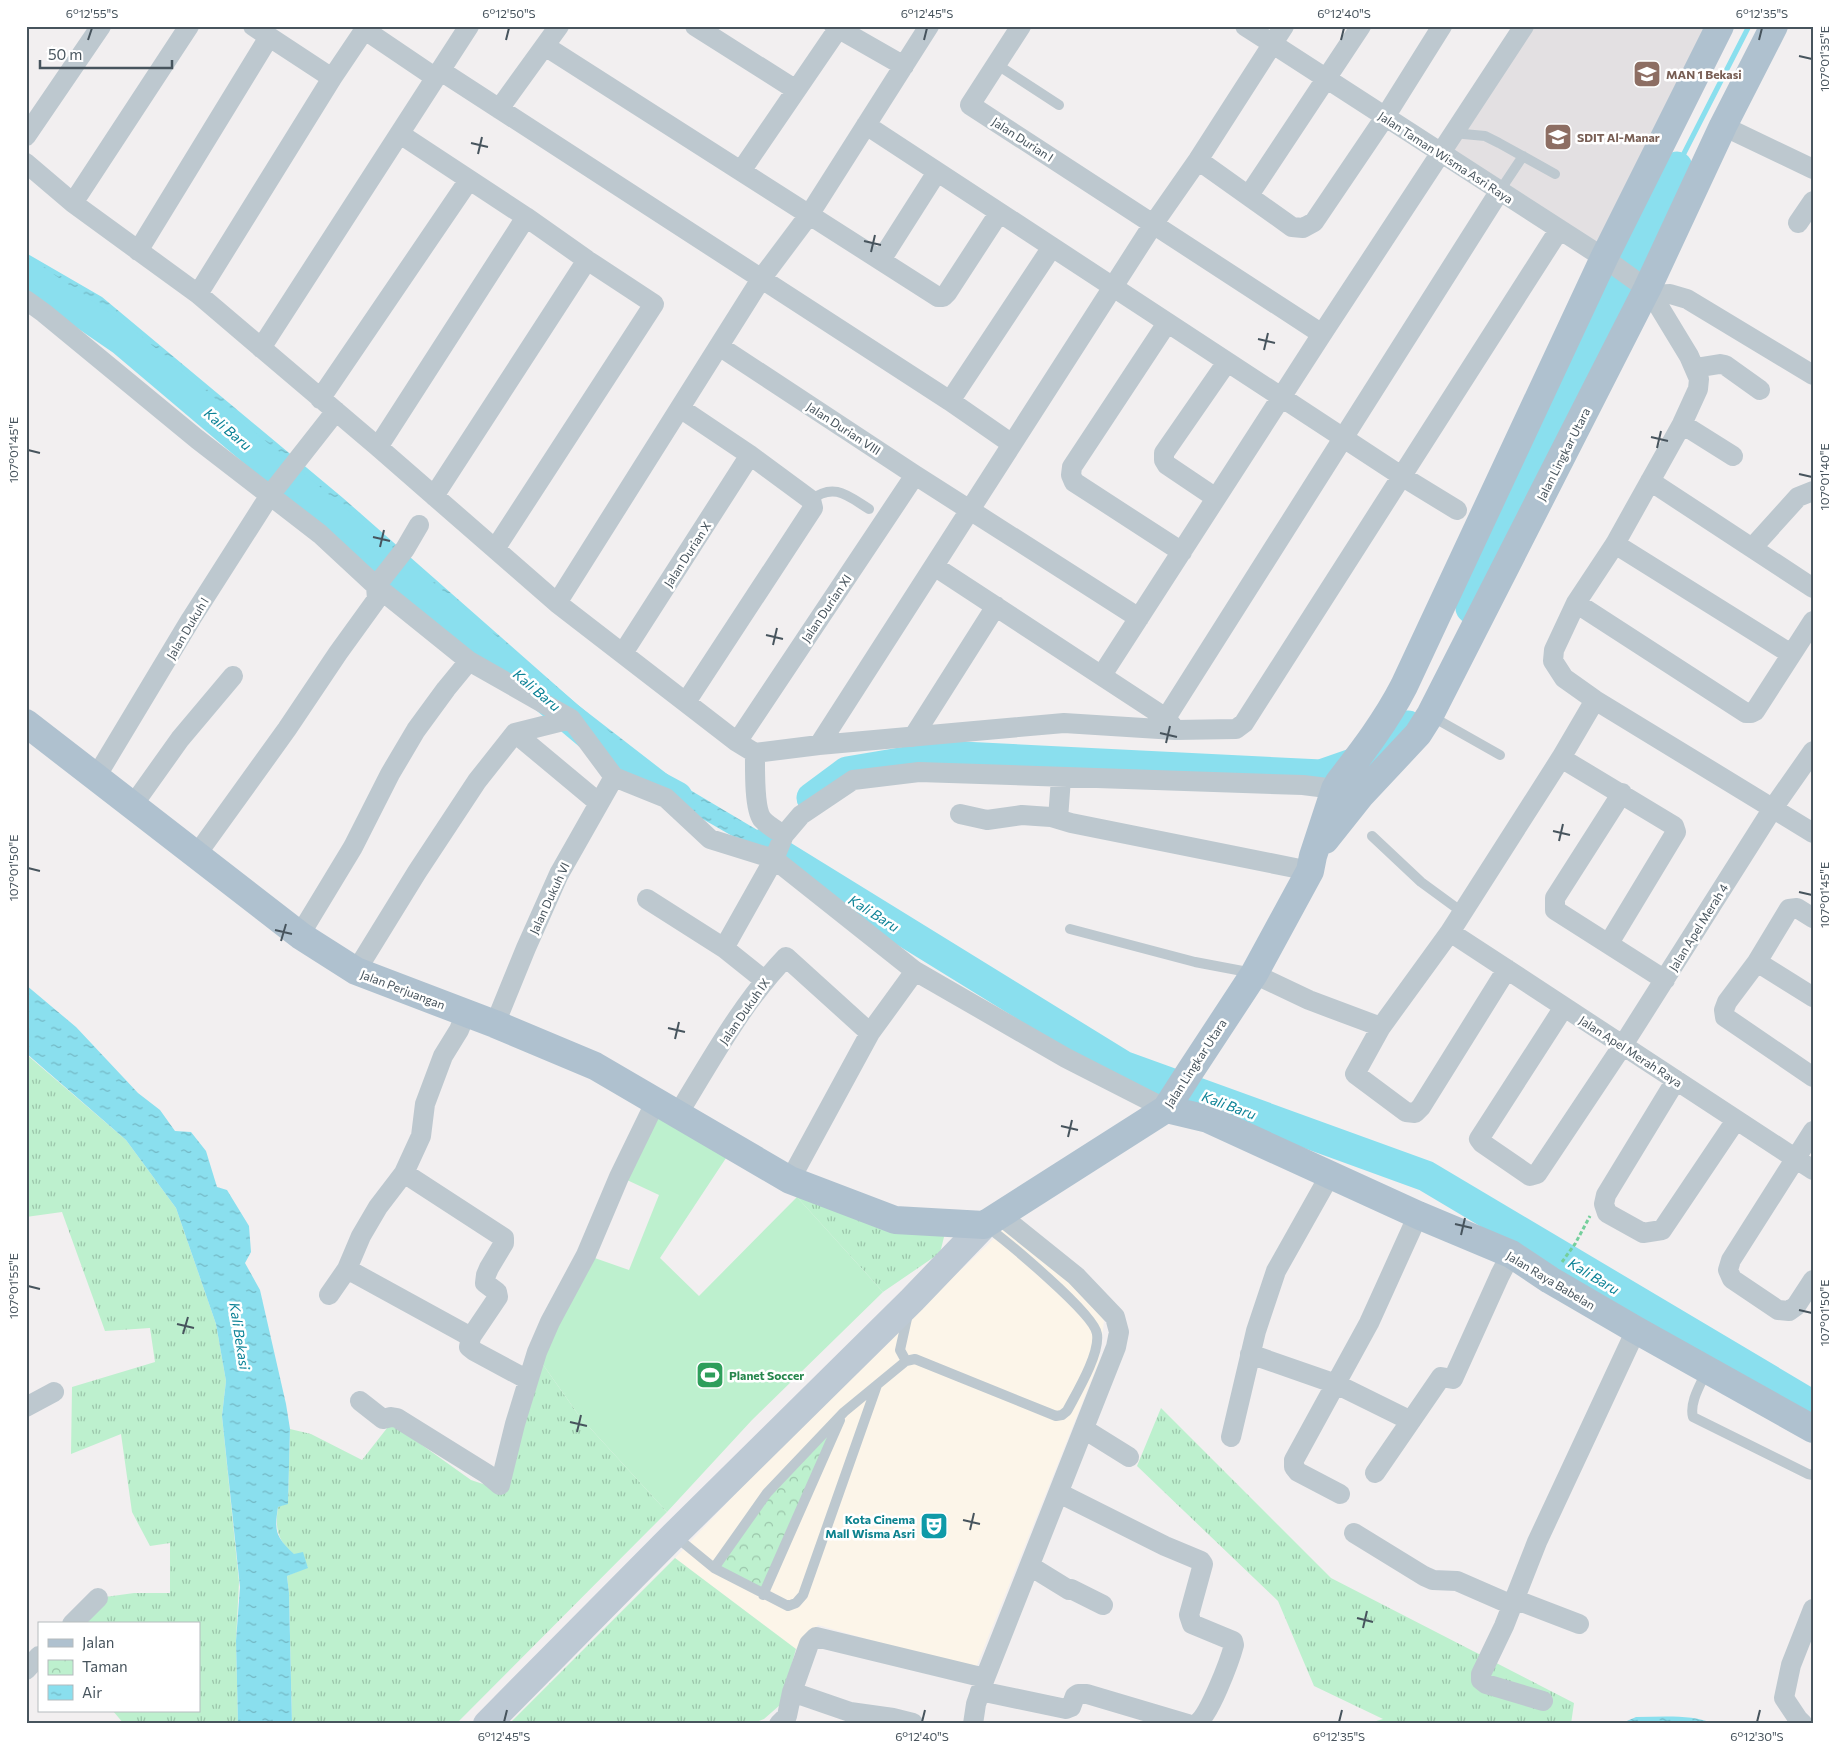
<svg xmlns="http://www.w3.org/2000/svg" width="1839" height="1750" viewBox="0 0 1839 1750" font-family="Commissioner,sans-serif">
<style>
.commercial{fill:#fcf5e9}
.education{fill:#e3e0e2}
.grass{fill:url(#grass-tufts)}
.park{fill:url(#park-crowns)}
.pitch{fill:#bdf0ce}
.water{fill:url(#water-ripples)}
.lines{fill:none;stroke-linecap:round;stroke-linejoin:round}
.stream{stroke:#8adfee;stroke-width:5}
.river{stroke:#8adfee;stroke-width:31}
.path{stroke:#75cf9c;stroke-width:3;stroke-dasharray:4 2.5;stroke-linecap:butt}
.lane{stroke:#bdc8cf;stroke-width:10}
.street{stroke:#bdc8cf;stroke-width:20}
.secondary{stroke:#bdc9d4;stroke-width:28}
.primary{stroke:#afc1cf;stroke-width:28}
.ticks{fill:none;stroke:#47545d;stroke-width:2}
.labels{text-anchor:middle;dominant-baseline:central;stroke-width:5;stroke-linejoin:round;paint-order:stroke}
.education-label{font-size:12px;font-weight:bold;fill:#785e54;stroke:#fff;text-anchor:start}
.street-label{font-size:12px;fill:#47545d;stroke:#fff}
.leisure-label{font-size:12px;font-weight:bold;fill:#27864d;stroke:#fff;text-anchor:start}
.culture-label{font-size:12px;font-weight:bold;fill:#0d838f;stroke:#fff;text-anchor:end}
.water-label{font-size:14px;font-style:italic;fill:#0b8296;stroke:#fff}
.neatline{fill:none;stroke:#47545d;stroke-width:2}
.ticks-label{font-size:12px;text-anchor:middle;fill:#47545d}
</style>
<defs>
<pattern id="grass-tufts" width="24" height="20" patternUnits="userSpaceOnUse" patternTransform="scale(1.25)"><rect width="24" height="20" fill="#bdf0ce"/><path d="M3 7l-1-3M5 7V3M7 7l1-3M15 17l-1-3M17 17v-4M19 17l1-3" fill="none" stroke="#9bc5aa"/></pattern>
<pattern id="park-crowns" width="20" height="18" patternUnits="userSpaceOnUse" patternTransform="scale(1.25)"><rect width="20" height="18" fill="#bdf0ce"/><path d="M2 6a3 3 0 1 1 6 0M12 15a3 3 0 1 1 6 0" fill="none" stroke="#9bc5aa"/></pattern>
<pattern id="water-ripples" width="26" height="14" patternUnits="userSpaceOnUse" patternTransform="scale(1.25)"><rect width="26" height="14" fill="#8adfee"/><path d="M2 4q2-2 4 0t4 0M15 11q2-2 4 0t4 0" fill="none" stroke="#73b7c4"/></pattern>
</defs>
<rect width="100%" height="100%" fill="#f2eff0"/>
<!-- commercial -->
<path class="commercial" d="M1005 1228 1082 1290 1104 1321 1099 1361 975 1670 818 1625 796 1649 675 1558 828 1396Z"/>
<!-- education -->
<path class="education" d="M1524 26H1719L1604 258 1440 153Z"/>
<!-- grass -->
<path class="grass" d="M26 1054 126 1140 176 1208 216 1324 226 1381 222 1416 239 1582 236 1641 238 1724H124L113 1711H199V1624H77L98 1598 134 1593H170V1543L150 1546 132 1512 121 1434 71 1454 72 1387 155 1362 150 1328 105 1331 62 1212 26 1217Z
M794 1189 945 1233 940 1253 883 1292 797 1197Z
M539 1359 580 1417 667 1512 456 1724H292L289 1593 287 1576 308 1567C285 1545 273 1542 278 1507L288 1503 290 1429 311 1434 362 1460 391 1423 471 1480 501 1490Z
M1161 1408 1331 1578 1574 1703 1571 1724H1366L1383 1719 1314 1686 1278 1601 1137 1466Z
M675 1558 796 1649 780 1705 764 1719 751 1724H509Z"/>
<!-- park -->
<path class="park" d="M844 1412 763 1595 714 1568 767 1493Z"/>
<!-- pitch -->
<path class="pitch" d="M657 1112 728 1155 660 1258 699 1296 797 1197 883 1292 752 1420 667 1512 580 1417 539 1359 589 1256 629 1270 659 1195 627 1180Z"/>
<!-- water -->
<path class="water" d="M26 253 102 297 343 498 578 705 680 784 776 841 769 857 666 798 571 719 445 603 199 402 51 287 26 273Z
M26 985 76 1027 138 1093 160 1110 175 1131 191 1132 206 1151 217 1187 227 1190 249 1226 251 1252 245 1263 260 1290 286 1404 290 1429 288 1504 278 1507C274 1532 276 1537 294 1554L303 1552 308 1568 287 1576 289 1593 292 1724H238L236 1641 240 1587 222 1416 226 1381 216 1324 176 1208 126 1140 26 1053Z
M1636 1717C1663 1717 1691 1714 1715 1724H1620Z"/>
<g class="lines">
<!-- stream -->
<path class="stream" d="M1677 167 1749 26"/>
<!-- river -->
<path class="river" d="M26 274 122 340 638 776 677 797
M1471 608 1677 167
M812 798 847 772 942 756 1321 775 1387 752 1408 726
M763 844 1123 1066 1426 1176 1813 1406"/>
<!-- path -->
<path class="path" d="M1562 1262 1575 1244 1590 1216"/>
<!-- lane -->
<path class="lane" d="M996 64 1059 105
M1453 133 1485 136 1499 143 1555 174
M1499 192 1523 156
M811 500C834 482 848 496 869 509
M1431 716 1500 755
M1372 836 1421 882 1462 912
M1070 929 1195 962 1253 973
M906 1361 900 1350 908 1314
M1707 1370C1701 1384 1689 1402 1693 1417L1808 1474 1813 1475
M675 1536 714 1568 788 1606 796 1603 803 1595 877 1385
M714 1568 767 1493 844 1412 906 1361 915 1359 1056 1416 1062 1415 1067 1411C1077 1392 1100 1354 1097 1334 1095 1314 1005 1240 986 1226
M763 1595 840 1420"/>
<!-- street -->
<path class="street" d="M253 26 332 78
M695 26 796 90
M834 26 904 66
M1021 26 970 105 1322 334
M1245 26 1604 258 1647 289 1652 295 1689 356 1699 379 1698 389 1682 424 1615 544 1576 603 1554 650 1553 661 1564 678 1595 700 1813 833
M365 30 436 78
M545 46 938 297H943L947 293 999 213
M441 71 950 401 1012 444
M499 109 559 26
M866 125 1403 477 1457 510
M1723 126 1813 169
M400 134 526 217 587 260 654 304 495 549
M26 136 101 26
M1198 160 1292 227 1303 228 1314 222 1385 117 1442 26
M26 163 73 203 198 294 378 447 557 603 737 742 755 753 819 745 1064 723 1175 730 1236 729 1244 723 1559 230
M741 171 840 26
M1249 195 1361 26
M73 203 189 26
M1798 223 1813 201
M138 251 269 37
M881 260 937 172
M198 294 332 78 367 26
M1652 295 1670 294 1687 299 1813 375
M26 300 44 313 197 439 320 534 376 586 469 661 571 719 614 777 666 798 710 839 774 859 915 971 1066 1058 1166 1109
M1167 323 1072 467 1071 475 1074 482 1182 552
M719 346 915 475 1139 618
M261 348 469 26
M1695 368 1720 364 1725 365 1760 390
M320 399 469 180
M950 401 1052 247
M680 408 750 455 811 500 813 508 686 702
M1682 424 1733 456
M378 447 526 217
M1650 481 1813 588
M434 496 587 260
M1216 498 1167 465 1164 460V453L1227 362
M1615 544 1791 654
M1752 548 1798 497 1813 491
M934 566 1166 718 1174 728
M557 603 761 279 809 215 929 26
M1576 603 1746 713H1751L1755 711 1813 621
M623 653 750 455
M1102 675 1322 334 1524 26
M1166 718 1499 192
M515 733 599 803
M913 737 996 606
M737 742 915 475
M819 745 1154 223 1198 160 1284 26
M1561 758 1674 826 1676 832 1609 943
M96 777 191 619 270 495 336 411
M1622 793 1555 898V910L1665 980
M133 805 180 739 233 676
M960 814 987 820 1022 815 1036 816 1051 817 1071 823 1310 871
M1058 819 1061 778
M784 835 801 815 853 780 919 772 1303 785 1335 789 1348 793
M197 854 287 729 338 653 377 599 376 586 405 549 419 525
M647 899 724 948 764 980
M1813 918 1797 908 1789 909 1757 962 1727 1002 1724 1010 1725 1017 1813 1077
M1450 932 1813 1170
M301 936 307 923 353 847 390 774 416 730 446 689 469 661
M724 948 774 859 784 835C776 830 768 826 762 819 754 808 755 768 755 753
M1757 962 1813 997
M1507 969 1421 1107 1415 1113 1406 1112 1355 1074 1381 1027 1450 932 1561 758 1595 700
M356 971 417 872 477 781 515 733 571 719
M1254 974 1309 1000 1381 1027
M1564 1007 1479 1139 1482 1143 1530 1176 1537 1174 1623 1045 1773 808 1813 751
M495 1024 526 948 559 874 614 777
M1676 1080 1606 1195 1604 1204 1607 1213 1643 1233 1662 1230 1736 1120
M678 1114C711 1060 742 1003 786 957L870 1033
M1813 1131 1731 1260 1728 1270 1732 1279 1778 1310 1789 1311 1796 1306 1813 1280
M404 1173 504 1238V1243L489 1268 486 1275 485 1283 497 1292 498 1297 471 1337 469 1347 474 1351 528 1380
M790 1180 870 1033 915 971
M347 1269 471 1337
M329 1295 347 1269 361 1236 378 1207 404 1173 421 1136 425 1104 443 1056 459 1030 466 1013
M1250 1354 1336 1384 1411 1421
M360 1401 383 1419 391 1417 397 1418 487 1474 500 1485 515 1424 537 1352 550 1322 586 1255 619 1177 656 1101
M26 1407 54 1392
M1084 1429 1129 1457
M1231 1437 1256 1331 1276 1271 1330 1175
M1375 1473 1441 1377 1453 1379 1500 1275 1511 1254
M1059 1493 1165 1546 1201 1561 1203 1564 1189 1615 1192 1624 1233 1641 1234 1645C1230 1660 1209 1717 1196 1724
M1340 1494 1298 1472 1294 1467V1460L1369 1323 1418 1215
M1354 1533 1424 1576 1433 1580 1457 1581 1512 1605
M1030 1566 1069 1590 1071 1589 1103 1605
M1514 1599 1579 1624
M72 1624 98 1598
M26 1670 39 1656
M980 1691 1066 1709 1071 1707 1075 1696 1078 1694H1087L1188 1724
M792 1692 850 1712 893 1718 913 1723
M1543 1701 1486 1684 1481 1680V1674L1504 1626 1537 1542 1636 1330
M779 1724 787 1716 792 1692 809 1644 816 1637 985 1678 1116 1347 1119 1332 1115 1317 1076 1276 1000 1215
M973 1724 976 1704 985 1678
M1803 1724 1798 1719 1784 1698 1791 1665 1813 1609"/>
<!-- secondary -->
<path class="secondary" d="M487 1724 674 1535 912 1300 984 1225"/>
<!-- primary -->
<path class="primary" d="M26 723 301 936 356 971 495 1024 595 1066 790 1180 895 1220 984 1225 1166 1109 1189 1073 1254 974 1310 871 1313 856 1335 789 1339 782C1363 751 1386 721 1404 686L1604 258 1720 26
M1325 840 1360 796 1418 734 1430 715 1647 289 1723 126 1774 26
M1166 1109 1208 1119 1418 1215 1511 1254 1550 1280 1636 1330 1813 1429"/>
</g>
<!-- ticks -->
<path class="ticks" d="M88 40 92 28M506 40 509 28M924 40 927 28M1341 40 1344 28M1759 40 1762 28M1799 56 1812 59M471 143 488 147M478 154 482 137M864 241 881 245M871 252 875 235M1258 339 1275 343M1264 350 1268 333M1651 437 1668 441M1657 448 1661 431M28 450 40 453M1799 474 1812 477M373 537 390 541M380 547 384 530M766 635 783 639M773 645 777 628M1160 733 1177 737M1166 743 1170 726M1553 831 1570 835M1559 841 1563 824M28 868 40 871M1799 892 1812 895M275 930 292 934M281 941 286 924M668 1028 685 1032M675 1039 679 1022M1061 1126 1078 1130M1068 1137 1072 1120M1455 1224 1472 1228M1461 1235 1465 1218M28 1286 40 1289M1799 1310 1812 1313M177 1324 194 1328M183 1334 188 1317M570 1422 587 1426M577 1432 581 1415M963 1520 980 1524M970 1530 974 1513M1357 1618 1373 1622M1363 1628 1367 1611M504 1722 507 1710M922 1722 925 1710M1339 1722 1342 1710M1757 1722 1760 1710"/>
<!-- icons -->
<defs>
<symbol id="school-square" viewBox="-11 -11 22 22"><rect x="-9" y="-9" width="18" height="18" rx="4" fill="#8d6e63" stroke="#fff"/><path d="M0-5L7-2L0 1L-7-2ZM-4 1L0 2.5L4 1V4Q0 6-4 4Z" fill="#fff"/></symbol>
<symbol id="stadium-square" viewBox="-11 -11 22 22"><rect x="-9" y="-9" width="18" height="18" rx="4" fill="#2e9e5b" stroke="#fff"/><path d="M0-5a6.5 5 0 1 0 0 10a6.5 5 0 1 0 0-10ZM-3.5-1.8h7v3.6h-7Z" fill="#fff"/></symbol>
<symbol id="theatre-square" viewBox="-11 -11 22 22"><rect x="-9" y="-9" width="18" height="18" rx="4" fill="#0f9aa8" stroke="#fff"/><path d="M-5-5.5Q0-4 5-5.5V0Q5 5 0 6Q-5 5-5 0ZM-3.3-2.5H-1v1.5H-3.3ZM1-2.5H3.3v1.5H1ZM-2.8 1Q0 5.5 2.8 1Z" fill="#fff"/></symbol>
</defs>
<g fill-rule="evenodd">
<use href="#school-square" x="1631" y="58" width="32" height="32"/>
<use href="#school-square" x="1542" y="121" width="32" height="32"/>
<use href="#stadium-square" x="694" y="1359" width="32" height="32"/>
<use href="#theatre-square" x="918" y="1510" width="32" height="32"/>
</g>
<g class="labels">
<!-- education labels -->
<g class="education-label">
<text x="1666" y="74">MAN 1 Bekasi</text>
<text x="1577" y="137">SDIT Al-Manar</text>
</g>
<!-- street labels -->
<g class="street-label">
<text transform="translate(1023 139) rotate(33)">Jalan Durian I</text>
<text transform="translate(1446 157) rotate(33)">Jalan Taman Wisma Asri Raya</text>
<text transform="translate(844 428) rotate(33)">Jalan Durian VIII</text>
<text transform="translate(1563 454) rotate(-63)">Jalan Lingkar Utara</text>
<text transform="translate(687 554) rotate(-57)">Jalan Durian X</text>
<text transform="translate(826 608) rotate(-56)">Jalan Durian XI</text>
<text transform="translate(187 628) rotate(-59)">Jalan Dukuh I</text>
<text transform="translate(549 898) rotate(-65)">Jalan Dukuh VI</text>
<text transform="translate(1698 927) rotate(-58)">Jalan Apel Merah 4</text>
<text transform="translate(403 989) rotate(21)">Jalan Perjuangan</text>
<text transform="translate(744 1011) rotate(-55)">Jalan Dukuh IX</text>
<text transform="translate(1631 1051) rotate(33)">Jalan Apel Merah Raya</text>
<text transform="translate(1195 1063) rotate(-57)">Jalan Lingkar Utara</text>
<text transform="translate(1551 1280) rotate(31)">Jalan Raya Babelan</text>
</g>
<!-- leisure labels -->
<g class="leisure-label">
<text x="729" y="1375">Planet Soccer</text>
</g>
<!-- culture labels -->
<g class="culture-label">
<text x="915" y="1519">Kota Cinema<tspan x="915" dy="14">Mall Wisma Asri</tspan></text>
</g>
<!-- water labels -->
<g class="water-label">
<text transform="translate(228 429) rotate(40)">Kali Baru</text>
<text transform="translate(537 690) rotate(40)">Kali Baru</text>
<text transform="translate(874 913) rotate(32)">Kali Baru</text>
<text transform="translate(1229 1105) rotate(20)">Kali Baru</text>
<text transform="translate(1594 1276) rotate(31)">Kali Baru</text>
<text transform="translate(240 1336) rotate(81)">Kali Bekasi</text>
</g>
</g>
<!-- border -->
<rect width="1839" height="1750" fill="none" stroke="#ffffff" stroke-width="55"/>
<!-- legend -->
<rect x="38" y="1622" width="162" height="90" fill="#ffffff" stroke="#b5bbbe"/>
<rect x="48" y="1639" width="25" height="8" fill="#afc1cf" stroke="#b5bbbe"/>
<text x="82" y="1648" font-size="15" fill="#47545d">Jalan</text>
<rect x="48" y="1660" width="25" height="15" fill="url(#park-crowns)" stroke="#b5bbbe"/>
<text x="82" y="1672" font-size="15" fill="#47545d">Taman</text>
<rect x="48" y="1685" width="25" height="15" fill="url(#water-ripples)" stroke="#b5bbbe"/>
<text x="82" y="1698" font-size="15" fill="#47545d">Air</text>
<!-- scale -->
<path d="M40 60v8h132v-8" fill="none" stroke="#47545d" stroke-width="2.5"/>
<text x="48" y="60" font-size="15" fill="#47545d" stroke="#ffffff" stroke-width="4" paint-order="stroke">50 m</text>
<rect x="28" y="28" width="1784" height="1694" class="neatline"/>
<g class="ticks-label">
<text x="92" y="18">6°12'55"S</text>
<text x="509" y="18">6°12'50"S</text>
<text x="927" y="18">6°12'45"S</text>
<text x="1344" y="18">6°12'40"S</text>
<text x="1762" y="18">6°12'35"S</text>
<text transform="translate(1825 59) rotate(-90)" y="4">107°01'35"E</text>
<text transform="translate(14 450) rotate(-90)" y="4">107°01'45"E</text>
<text transform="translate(1825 477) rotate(-90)" y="4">107°01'40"E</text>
<text transform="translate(14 868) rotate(-90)" y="4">107°01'50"E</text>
<text transform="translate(1825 895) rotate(-90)" y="4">107°01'45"E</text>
<text transform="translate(14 1286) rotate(-90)" y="4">107°01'55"E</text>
<text transform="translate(1825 1313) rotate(-90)" y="4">107°01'50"E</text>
<text x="504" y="1741">6°12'45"S</text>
<text x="922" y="1741">6°12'40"S</text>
<text x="1339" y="1741">6°12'35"S</text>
<text x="1757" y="1741">6°12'30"S</text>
</g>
</svg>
